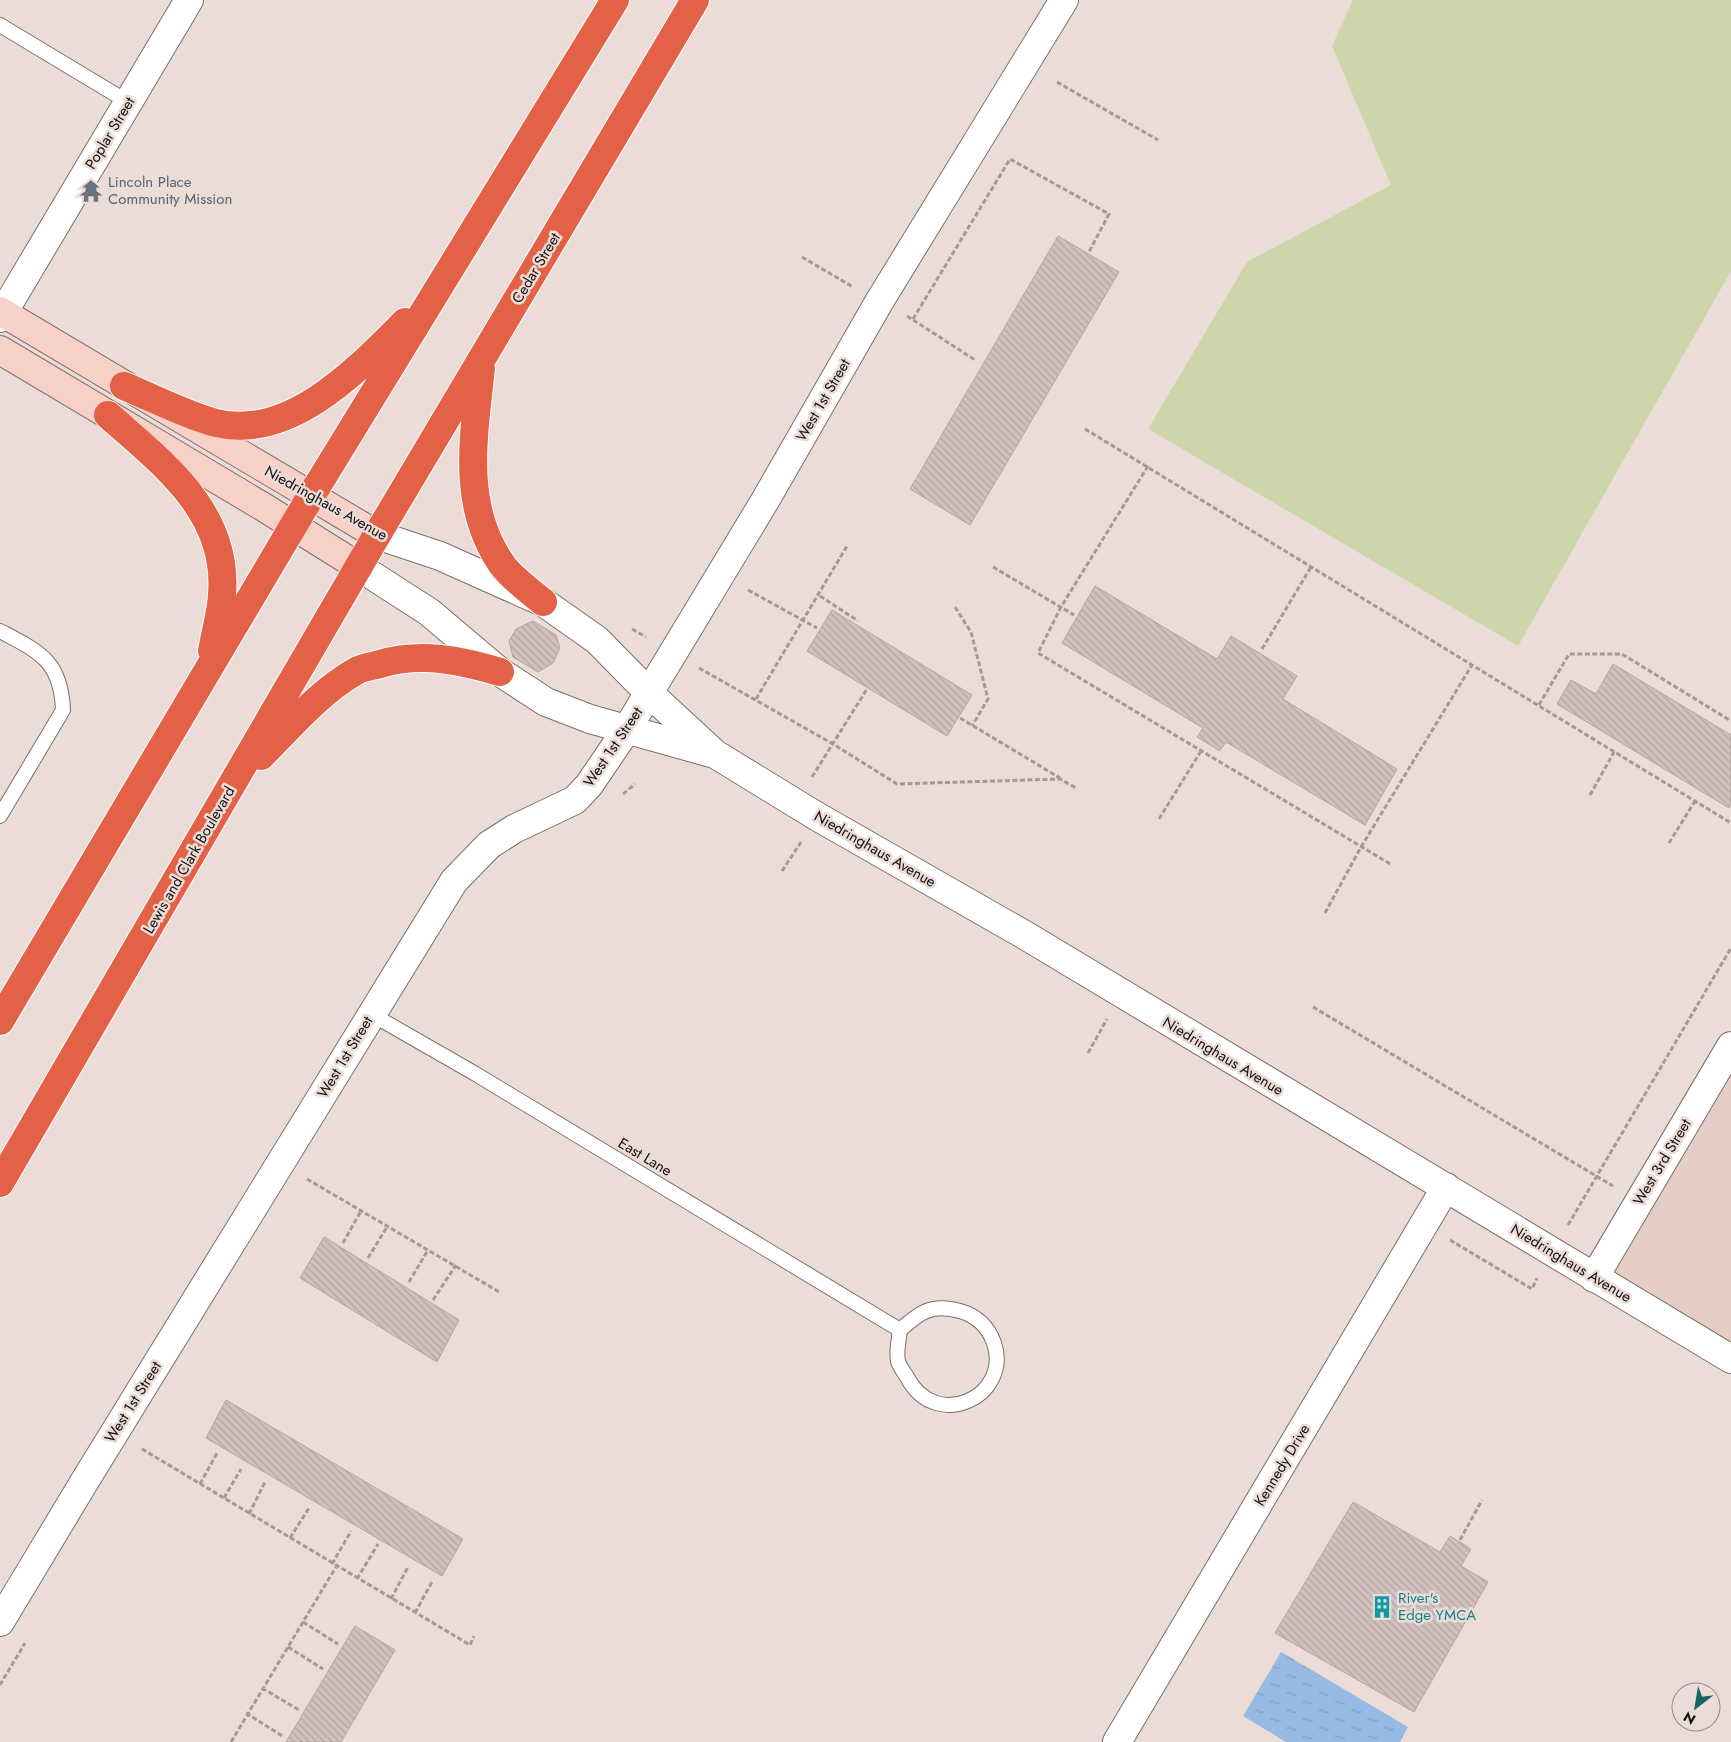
<svg xmlns="http://www.w3.org/2000/svg" width="1731" height="1742" viewBox="0 0 1731 1742" font-family="Jost,sans-serif">
<style>
.built{fill:#e4cdc5}
.green{fill:#cdd6aa}
.water{fill:url(#water-ripples)}
.building{fill:url(#building-back-hatch);stroke:#b4a4a1}
.lines{fill:none;stroke-linecap:round;stroke-linejoin:round}
.lane-casing{stroke:#7c6e69;stroke-width:16}
.street-casing{stroke:#7c6e69;stroke-width:30}
.secondary-casing{stroke:#7c6e69;stroke-width:30}
.highway-casing{stroke:#fff;stroke-width:30}
.path{stroke:#a59995;stroke-width:3;stroke-dasharray:5 2.5;stroke-linecap:butt}
.lane{stroke:#fff;stroke-width:14}
.street{stroke:#fff;stroke-width:28}
.secondary{stroke:#f7d0c8;stroke-width:28}
.highway{stroke:#e36247;stroke-width:28}
.labels{text-anchor:middle;dominant-baseline:central;stroke-width:5;stroke-linejoin:round;paint-order:stroke}
.street-label{font-size:15px;fill:#15100e;stroke:#ebdcd7}
.worship-label{font-size:15px;fill:#5b616d;stroke:#ebdcd7;text-anchor:start}
.culture-label{font-size:15px;fill:#0d838f;stroke:#ebdcd7;text-anchor:start}
</style>
<defs>
<pattern id="water-ripples" width="26" height="14" patternUnits="userSpaceOnUse" patternTransform="scale(1.25)"><rect width="26" height="14" fill="#96bae2"/><path d="M2 4q2-2 4 0t4 0M15 11q2-2 4 0t4 0" fill="none" stroke="#809fc1"/></pattern>
<pattern id="building-back-hatch" width="6" height="6" patternUnits="userSpaceOnUse" patternTransform="scale(1.25)"><rect width="6" height="6" fill="#d1c1be"/><path d="M-1 5l2 2M0 0l6 6M5-1l2 2" fill="none" stroke="#b3a5a2"/></pattern>
</defs>
<rect width="100%" height="100%" fill="#ebdcd7"/>
<!-- built -->
<path class="built" d="M1731 1047V1356L1594 1278Z"/>
<!-- green -->
<path class="green" d="M1353 0H1731V271L1518 646 1148 429 1247 262 1391 185 1332 46Z"/>
<!-- water -->
<path class="water" d="M1281 1652 1408 1727 1400 1742H1286L1243 1716Z"/>
<!-- building -->
<path class="building" d="M1058 236 1119 272 970 525 910 489Z
M1095 586 1217 659 1231 636 1297 676 1283 699 1397 769 1365 825 1226 742 1220 751 1197 737 1203 728 1062 643Z
M832 610 972 695 947 736 807 651Z
M533 621 556 635 560 648 553 663 538 672 513 657 509 641 516 629Z
M1613 664 1731 735V804L1729 808 1557 704 1571 680 1596 694Z
M324 1237 459 1320 437 1362 300 1278Z
M226 1400 463 1539 442 1576 206 1438Z
M1353 1502 1440 1552 1450 1536 1471 1549 1461 1566 1488 1582 1414 1712 1275 1633Z
M355 1626 395 1650 341 1742H286Z"/>
<g class="lines">
<defs>
<path id="lane" d="M0 25 128 102
M0 631C40 652 61 661 63 710L0 816
M371 1014 474 1073 900 1330C899 1339 896 1352 898 1361 899 1366 904 1372 907 1377 936 1433 1012 1396 994 1343 988 1326 977 1316 960 1311 932 1303 920 1312 900 1330"/>
<path id="street" d="M0 318 189 0
M377 535 440 556 543 602 597 640 649 693 715 754 818 817 1023 934 1731 1359
M359 567 429 612 500 672 546 702 590 719 711 753
M1594 1278 1731 1046
M0 1622 86 1479 454 881 489 845 514 829 575 800 589 785 627 729 673 653 766 499 879 302 1064 0
M1117 1742 1446 1187"/>
<path id="secondary" d="M0 311 377 535
M0 350 265 508 359 567"/>
<path id="highway" d="M481 368C474 436 460 506 503 566 513 579 530 591 543 602
M124 386C151 397 188 416 216 423 290 441 357 370 405 322
M108 415C163 464 229 512 222 595 221 613 215 633 212 651
M261 756C291 726 320 691 358 670 365 667 373 666 380 664 421 652 460 660 500 672
M0 1021 311 496 615 0
M0 1183 377 535 695 0"/>
</defs>
<!-- lane casing -->
<use href="#lane" class="lane-casing"/>
<!-- street casing -->
<use href="#street" class="street-casing"/>
<!-- secondary casing -->
<use href="#secondary" class="secondary-casing"/>
<!-- highway casing -->
<use href="#highway" class="highway-casing"/>
<!-- path -->
<path class="path" d="M1057 82 1158 140
M802 257 853 287
M907 316 975 360
M913 319 1010 159 1109 214 1089 252
M1085 429 1731 823
M1148 466 1061 607 1038 653 1392 865
M993 567 1074 615
M748 590 817 628
M820 596 858 621
M955 607 971 632 988 699 972 726
M632 629 646 637
M1262 649 1311 567
M699 668 833 744 897 784 1060 779 1076 788
M756 699 847 546
M1539 705 1569 654H1622L1731 721
M960 718 1060 778
M812 777 867 689
M623 794 635 784
M1590 795 1614 752
M1159 819 1201 751
M1669 843 1695 801
M782 871 801 842
M1325 913 1361 847 1472 665
M1313 1007 1613 1186
M1088 1053 1107 1019
M307 1179 501 1293
M1568 1225 1731 948
M1450 1240 1532 1289 1537 1278
M343 1243 361 1211
M368 1258 387 1227
M409 1282 428 1250
M433 1300 456 1265
M142 1449 470 1645 474 1636
M200 1484 217 1453
M224 1498 241 1469
M249 1514 265 1482
M290 1538 309 1508
M1460 1540 1482 1500
M332 1564 351 1531
M357 1579 378 1544
M391 1599 408 1567
M415 1613 433 1580
M303 1622 338 1644
M288 1647 323 1669
M0 1685 25 1643
M262 1688 299 1710
M246 1713 284 1737
M231 1742 336 1567"/>
<!-- lane -->
<use href="#lane" class="lane"/>
<!-- street -->
<use href="#street" class="street"/>
<!-- secondary -->
<use href="#secondary" class="secondary"/>
<!-- highway -->
<use href="#highway" class="highway"/>
</g>
<!-- icons -->
<defs>
<symbol id="temple-bare" viewBox="-9 -9 18 18"><path d="M0-6L5-2H3V0L6.5 2.5H4V6H1.5V3h-3V6H-4V2.5H-6.5L-3 0V-2H-5Z" fill="#6b7280" stroke="#ebdcd7" stroke-width="2.5" paint-order="stroke"/></symbol>
<symbol id="building-bare" viewBox="-9 -9 18 18"><path d="M-4-6H4V6H1V3H-1V6H-4ZM-2.5-4.3h1.7v1.8h-1.7ZM.8-4.3h1.7v1.8H.8ZM-2.5-1h1.7V.8h-1.7ZM.8-1h1.7V.8H.8Z" fill="#0f9aa8" stroke="#ebdcd7" stroke-width="2.5" paint-order="stroke"/></symbol>
</defs>
<g fill-rule="evenodd">
<use href="#temple-bare" x="75" y="175" width="32" height="32"/>
<use href="#building-bare" x="1366" y="1591" width="32" height="32"/>
</g>
<g class="labels">
<!-- street labels -->
<g class="street-label">
<text transform="translate(110 133) rotate(-59)">Poplar Street</text>
<text transform="translate(536 268) rotate(-59)">Cedar Street</text>
<text transform="translate(823 400) rotate(-60)">West 1st Street</text>
<text transform="translate(326 503) rotate(29)">Niedringhaus Avenue</text>
<text transform="translate(613 747) rotate(-56)">West 1st Street</text>
<text transform="translate(875 849) rotate(30)">Niedringhaus Avenue</text>
<text transform="translate(189 860) rotate(-60)">Lewis and Clark Boulevard</text>
<text transform="translate(1223 1056) rotate(31)">Niedringhaus Avenue</text>
<text transform="translate(345 1057) rotate(-59)">West 1st Street</text>
<text transform="translate(645 1157) rotate(31)">East Lane</text>
<text transform="translate(1662 1162) rotate(-59)">West 3rd Street</text>
<text transform="translate(1571 1263) rotate(31)">Niedringhaus Avenue</text>
<text transform="translate(133 1402) rotate(-58)">West 1st Street</text>
<text transform="translate(1282 1465) rotate(-59)">Kennedy Drive</text>
</g>
<!-- worship labels -->
<g class="worship-label">
<text x="108" y="182">Lincoln Place<tspan x="108" dy="17">Community Mission</tspan></text>
</g>
<!-- culture labels -->
<g class="culture-label">
<text x="1398" y="1598">River's<tspan x="1398" dy="17">Edge YMCA</tspan></text>
</g>
</g>
<!-- north arrow -->
<g transform="translate(1696 1707) rotate(211)"><circle r="24" fill="#ebdcd7" stroke="#958a87"/>
<path d="M0-4L9 19L0 12L-9 19Z" fill="#186663"/>
<text y="-8" font-size="14" font-weight="bold" text-anchor="middle" fill="#15100e">N</text>
</g>
</svg>
